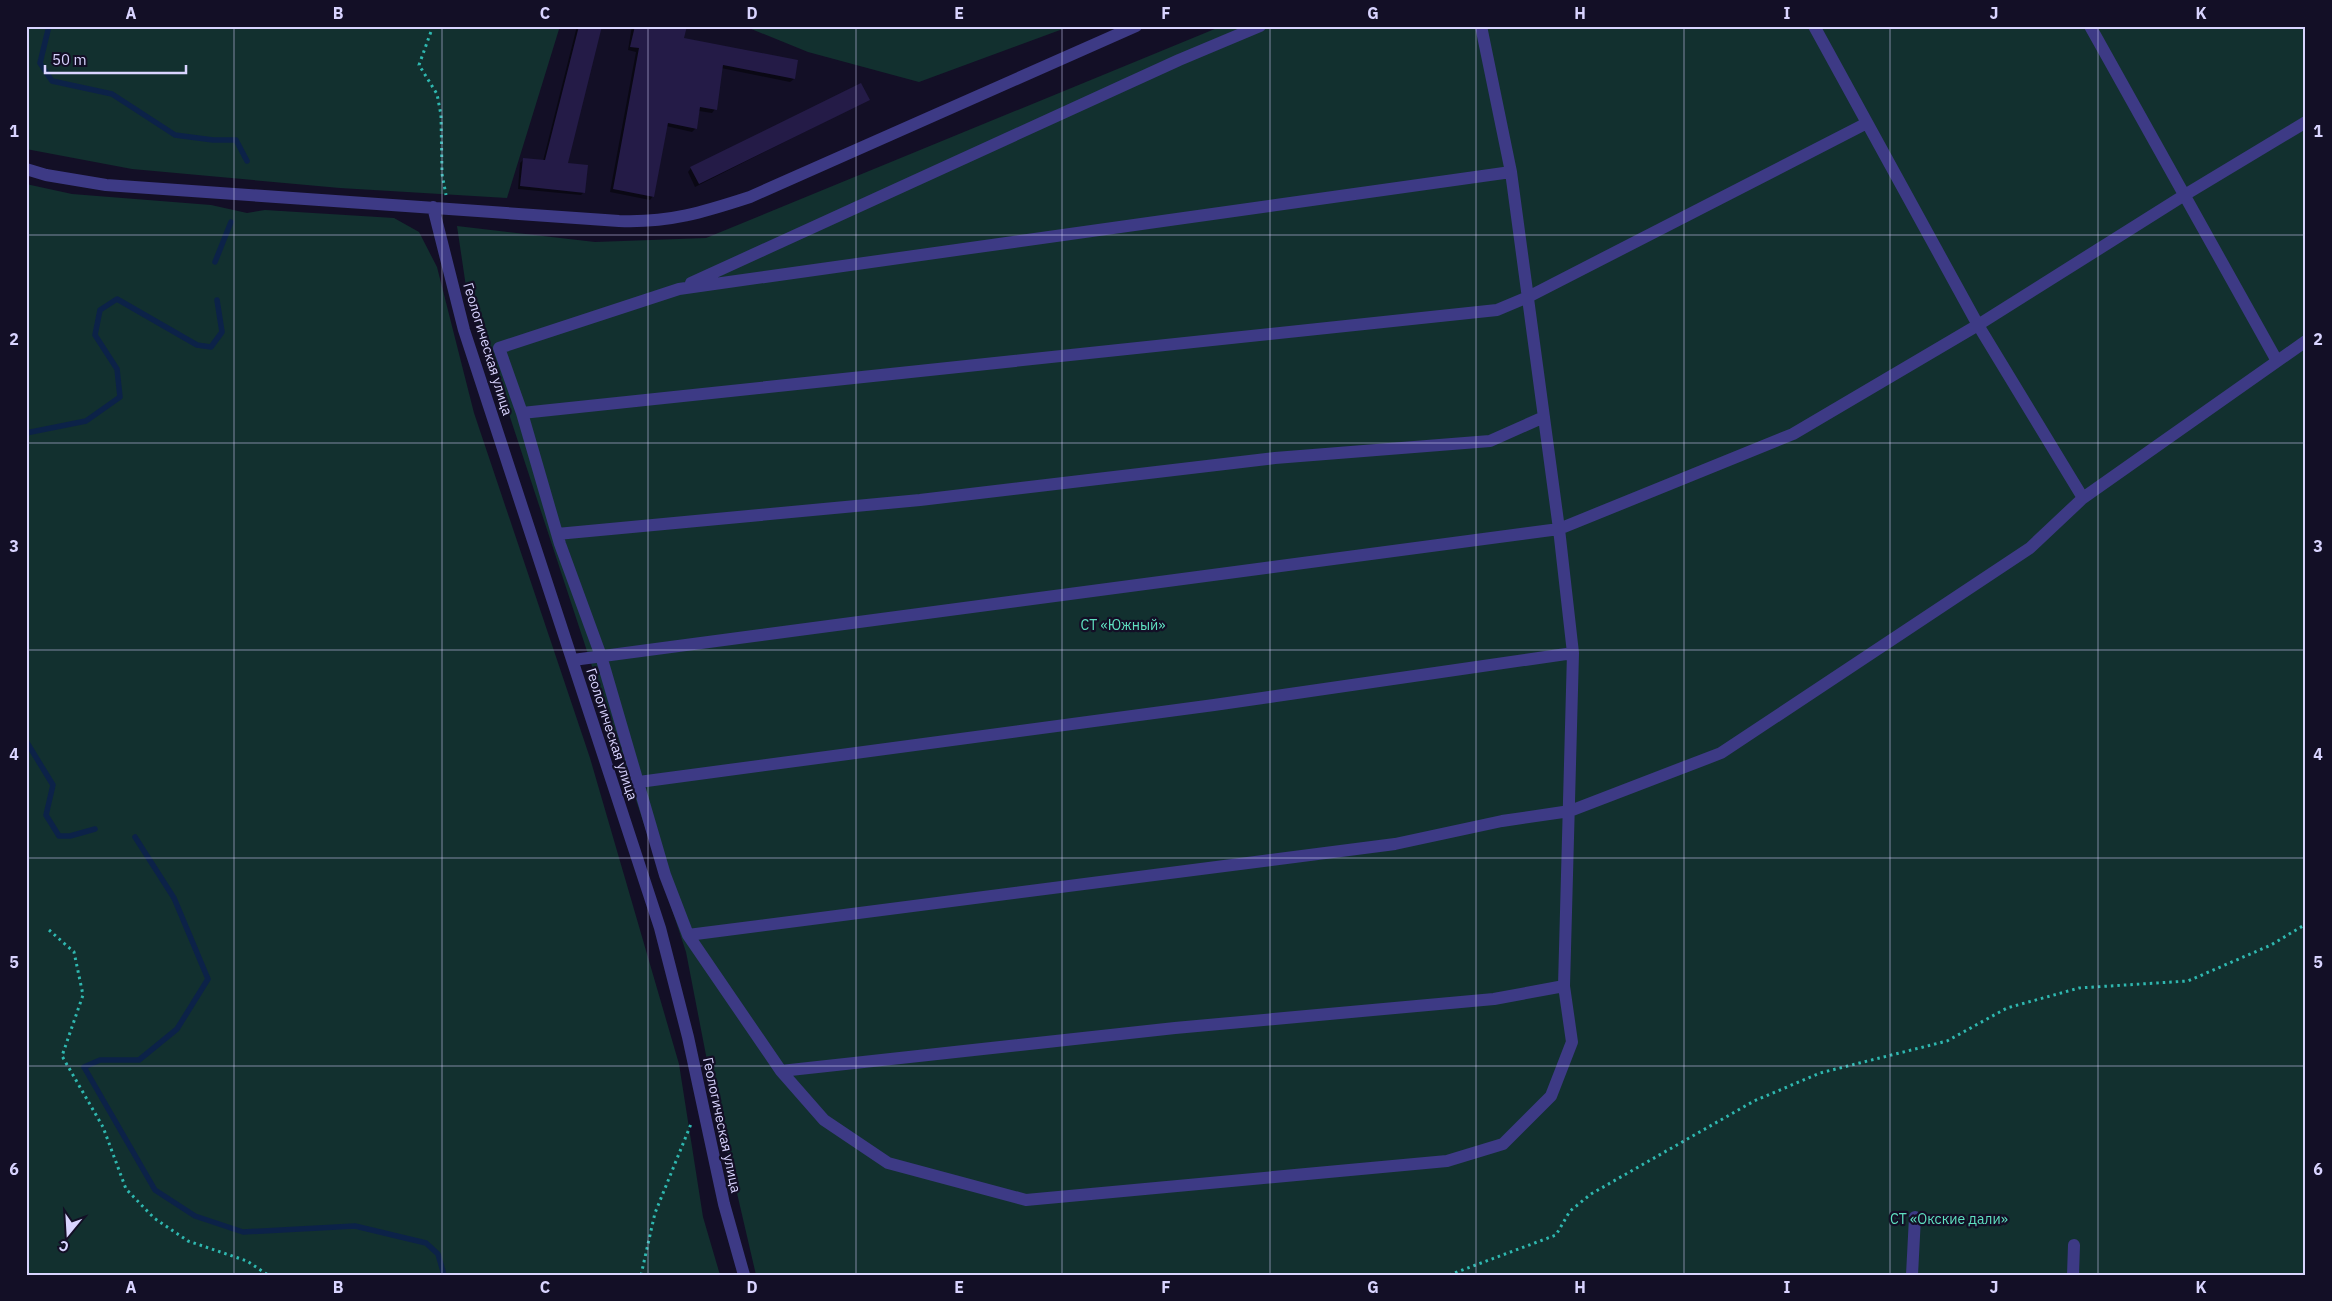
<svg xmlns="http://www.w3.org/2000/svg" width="2332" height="1301" viewBox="0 0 2332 1301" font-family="'IBM Plex Sans',sans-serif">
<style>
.green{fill:#12302f}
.shadow{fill:#0007}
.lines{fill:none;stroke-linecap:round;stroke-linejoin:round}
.stream{stroke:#0c2248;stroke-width:5.5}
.building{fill:#241b47}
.path{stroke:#2fb8b0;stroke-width:3;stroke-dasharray:2.5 4;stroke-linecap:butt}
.minor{stroke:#3d3a85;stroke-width:12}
.grid{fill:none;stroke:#d9d4ff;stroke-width:1;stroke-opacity:0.55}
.labels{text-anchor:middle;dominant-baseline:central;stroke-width:4.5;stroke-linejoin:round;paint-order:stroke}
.street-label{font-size:14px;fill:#d9d4ff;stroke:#130f26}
.park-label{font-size:14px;fill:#5fe0c0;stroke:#130f26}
.neatline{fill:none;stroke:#d9d4ff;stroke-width:2}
.grid-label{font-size:16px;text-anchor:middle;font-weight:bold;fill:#d9d4ff}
</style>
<rect width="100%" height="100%" fill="#130f26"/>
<!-- green -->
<path class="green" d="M26 26H560L507 198 340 188 132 169 26 149Z
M744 26H1071L919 82 808 52Z
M1222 26H2306V1275H756L711 1081 686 952 484 338 469 307 457 226 595 242 706 238Z
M26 184 72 194 211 205 247 213 265 210 394 218 419 232 437 267 474 413 590 758 679 1064 703 1217 720 1275H26Z"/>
<!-- shadow -->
<path class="shadow" d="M577 26H601L567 164 584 192 581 195 518 189 520 163 524 159 543 161Z
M632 26H685L683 39 794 79 790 82 721 68 715 109 712 113 699 111 696 128 692 132 666 126 653 196 650 200 610 192 636 52 628 50Z
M868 100 695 187 688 172 691 168Z"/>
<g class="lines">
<!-- stream -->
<path class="stream" d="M49 26 40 63 52 81 112 94 175 135 213 140H236L247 161
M215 262 231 222
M26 433 86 421 120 397 117 369 95 335 100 310 117 299 197 345 211 347 222 332 217 300
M26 741 53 785 46 815 59 836H70L95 829
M135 837 174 898 208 979 177 1029 139 1060H100L84 1067 155 1190 195 1216 243 1232 355 1226 426 1243 438 1254 444 1275"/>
</g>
<!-- building -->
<path class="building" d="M579 26H602L568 163 588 165 585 193 520 186 523 158 545 160Z
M635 26H687L684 38 798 60 795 79 723 65 717 110 700 107 697 129 668 123 654 197 613 189 639 48 630 47Z
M861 83 870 100 699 184 690 167Z"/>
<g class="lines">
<!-- path -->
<path class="path" d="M433 26 419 65 437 94 441 115 442 174 446 195
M49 930 74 952 83 995 62 1056 103 1127 126 1189 154 1218 188 1241 247 1261 268 1275
M641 1275 655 1213 691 1124
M1449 1275 1556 1235 1570 1211 1591 1194 1754 1101 1820 1073 1947 1041 2007 1008 2079 988 2188 981 2271 945 2306 924"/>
<!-- minor -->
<path class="minor" d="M1481 26 1511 172 1559 529 1573 653 1564 986 1572 1042 1551 1096 1503 1144 1447 1161 1026 1200 888 1163 824 1120 781 1071 688 935 665 875 601 656 560 544 522 413 499 348 679 289 1511 172
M1814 26 1978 325 2083 498
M2090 26 2277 361
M26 169 46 175 106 185 619 221C669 223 704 212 750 197L1136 26
M433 207 464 330 660 928 688 1037 724 1204 744 1275
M691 283 1179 60 1260 26
M522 413 1497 310 1528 297 1867 123
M557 534 920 500 1275 458 1490 441 1544 417
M573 660 1559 529 1793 434 1978 325 2183 196 2306 122
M639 782 1214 705 1573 653
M688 935 1395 844 1502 821 1570 811 1721 753 2030 548 2083 498 2306 341
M781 1071 1175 1028 1494 999 1564 986
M1912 1275 1915 1217
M2073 1275 2074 1245"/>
</g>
<!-- grid -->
<path class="grid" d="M234 26V1275M442 26V1275M648 26V1275M856 26V1275M1062 26V1275M1270 26V1275M1476 26V1275M1684 26V1275M1890 26V1275M2098 26V1275M26 235H2306M26 443H2306M26 650H2306M26 858H2306M26 1066H2306"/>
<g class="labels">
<!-- street labels -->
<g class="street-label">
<text transform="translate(488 349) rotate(73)">Геологическая улица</text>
<text transform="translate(612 734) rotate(72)">Геологическая улица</text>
<text transform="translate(722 1125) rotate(78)">Геологическая улица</text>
</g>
<!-- park labels -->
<g class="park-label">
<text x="1123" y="625">СТ «Южный»</text>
<text x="1949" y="1219">СТ «Окские дали»</text>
</g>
</g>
<!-- border -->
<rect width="2332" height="1301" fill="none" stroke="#130f26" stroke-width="55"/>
<!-- north arrow -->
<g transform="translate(68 1234) rotate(198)" stroke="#130f26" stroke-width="4" paint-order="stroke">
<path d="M0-4L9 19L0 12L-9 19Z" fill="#d9d4ff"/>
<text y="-8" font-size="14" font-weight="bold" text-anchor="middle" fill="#d9d4ff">С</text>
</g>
<!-- scale -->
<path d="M45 65v8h141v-8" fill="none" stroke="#d9d4ff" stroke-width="2.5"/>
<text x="52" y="65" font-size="15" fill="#d9d4ff" stroke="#130f26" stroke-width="4" paint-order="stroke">50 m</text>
<rect x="28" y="28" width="2276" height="1246" class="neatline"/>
<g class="grid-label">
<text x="131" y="19">A</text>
<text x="338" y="19">B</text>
<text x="545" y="19">C</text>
<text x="752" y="19">D</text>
<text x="959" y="19">E</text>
<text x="1166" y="19">F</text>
<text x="1373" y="19">G</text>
<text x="1580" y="19">H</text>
<text x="1787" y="19">I</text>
<text x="1994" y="19">J</text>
<text x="2201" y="19">K</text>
<text x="14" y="137">1</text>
<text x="2318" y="137">1</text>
<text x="14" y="345">2</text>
<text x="2318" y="345">2</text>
<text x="14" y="552">3</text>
<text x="2318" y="552">3</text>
<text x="14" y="760">4</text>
<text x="2318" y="760">4</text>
<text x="14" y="968">5</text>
<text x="2318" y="968">5</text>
<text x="14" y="1175">6</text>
<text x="2318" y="1175">6</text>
<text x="131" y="1293">A</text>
<text x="338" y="1293">B</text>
<text x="545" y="1293">C</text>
<text x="752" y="1293">D</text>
<text x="959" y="1293">E</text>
<text x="1166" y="1293">F</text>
<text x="1373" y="1293">G</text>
<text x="1580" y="1293">H</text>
<text x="1787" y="1293">I</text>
<text x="1994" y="1293">J</text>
<text x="2201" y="1293">K</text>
</g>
</svg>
